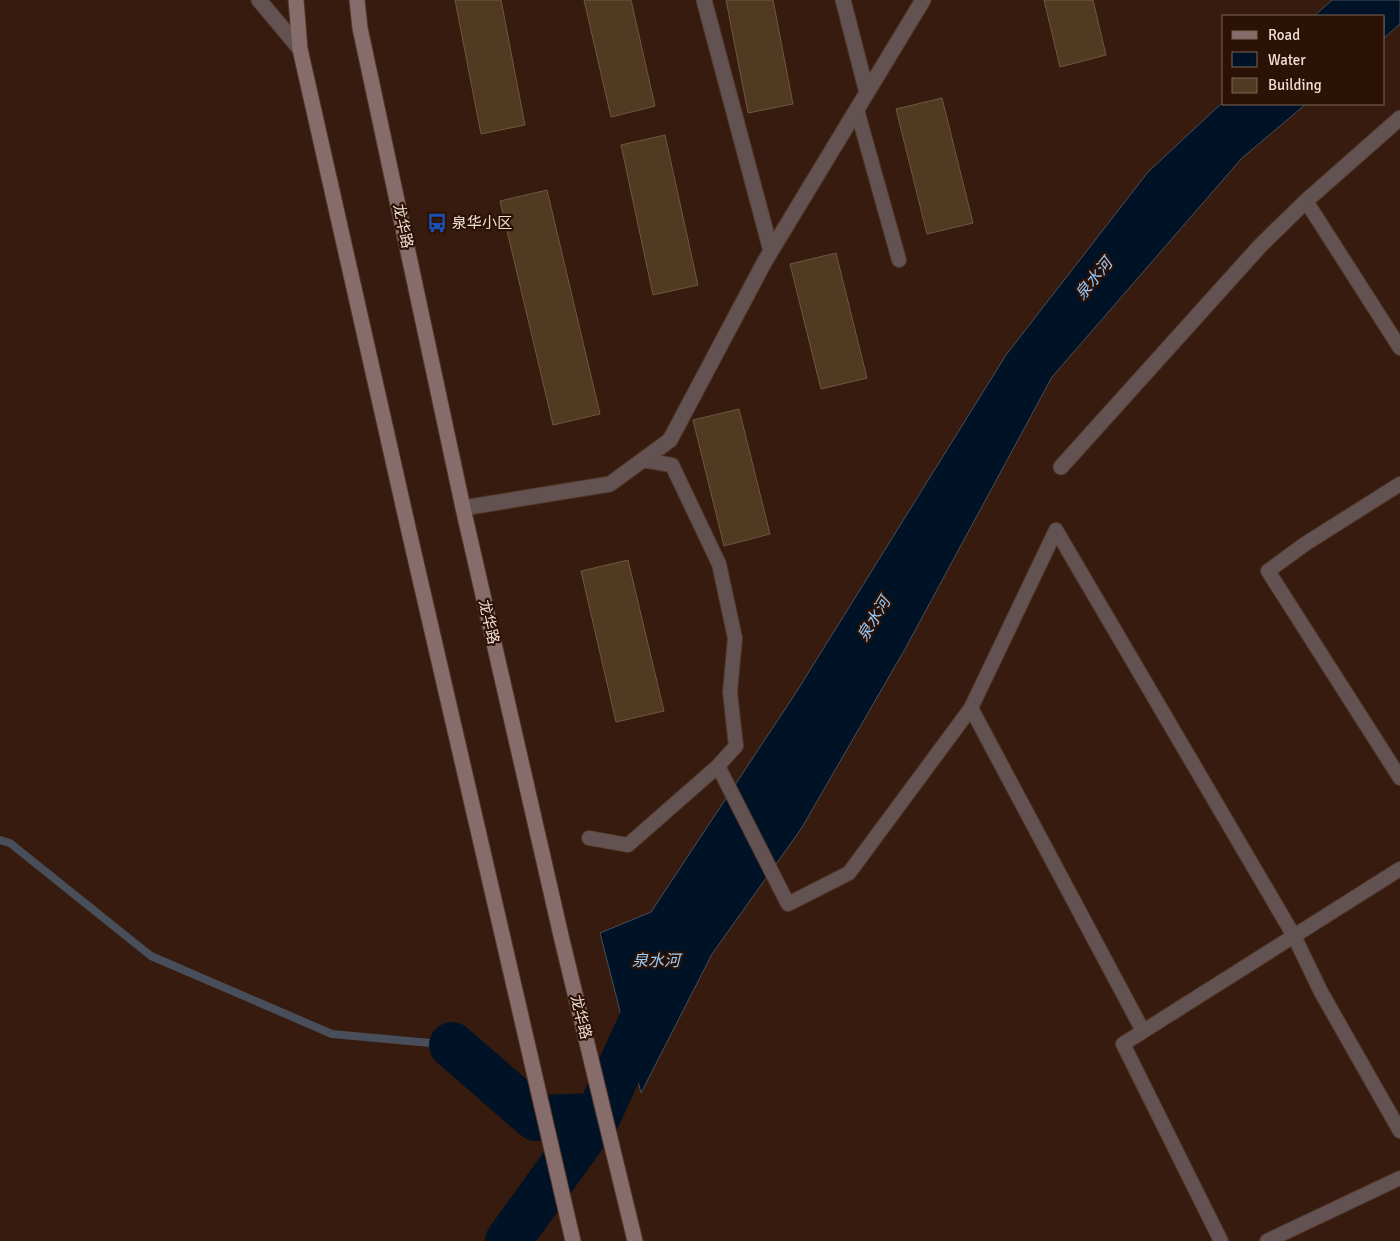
<svg xmlns="http://www.w3.org/2000/svg" width="1400" height="1241" viewBox="0 0 1400 1241" font-family="Signika,'Noto Sans SC',sans-serif">
<style>
.water{fill:#001225;stroke:#484f5a}
.lines{fill:none;stroke-linecap:round;stroke-linejoin:round}
.stream{stroke:#484f5a;stroke-width:8}
.river{stroke:#001225;stroke-width:46}
.building{fill:#503a22;stroke:#6f583f}
.lane-casing{stroke:#51362a;stroke-width:16}
.street-casing{stroke:#51362a;stroke-width:17}
.secondary-casing{stroke:#51362a;stroke-width:17}
.lane{stroke:#625251;stroke-width:14}
.street{stroke:#625251;stroke-width:15}
.secondary{stroke:#866c6a;stroke-width:15}
.labels{text-anchor:middle;dominant-baseline:central;stroke-width:4.5;stroke-linejoin:round;paint-order:stroke}
.poi-label{font-size:15px;fill:#f1ded5;stroke:#2c1205;text-anchor:start}
.street-label{font-size:15px;fill:#f1ded5;stroke:#2c1205}
.water-label{font-size:16px;font-style:italic;fill:#97cbfe;stroke:#2c1205}
</style>
<rect width="100%" height="100%" fill="#371b0e"/>
<!-- water -->
<path class="water" d="M1332 0H1400V24L1384 38V16H1314Z
M1224 101V104H1306L1242 158 1052 377 905 649 801 829 712 954 641 1093 600 933 651 912 797 691 1006 355 1148 172Z"/>
<g class="lines">
<!-- stream -->
<path class="stream" d="M0 840 10 843 151 956 332 1034 452 1045"/>
<!-- river -->
<path class="river" d="M452 1045 536 1118 598 1116
M508 1241 598 1116 656 990"/>
</g>
<!-- building -->
<path class="building" d="M455 0H501L525 125 481 134Z
M584 0H631L655 106 611 117Z
M726 0H773L793 104 748 113Z
M1044 0H1093L1106 55 1060 67Z
M942 98 973 223 927 234 896 109Z
M665 135 698 285 653 295 621 145Z
M547 190 600 414 553 425 500 201Z
M836 253 867 378 821 389 790 264Z
M739 409 770 534 724 546 693 420Z
M628 560 664 711 616 722 581 571Z"/>
<g class="lines">
<defs>
<path id="lane" d="M857 110 899 260
M1306 201 1400 348
M1400 484 1305 544 1268 571 1400 778
M1056 530 1294 936 1321 992 1400 1131
M971 708 1143 1031
M718 766 788 904 849 873 971 708 1056 530
M589 838 628 845 718 766 736 746 730 692 735 638 719 564 672 465 642 460
M1221 1241 1123 1044 1400 869
M1267 1241 1400 1178"/>
<path id="street" d="M259 0 300 49
M704 0 771 251
M843 0 867 93
M1061 467 1260 246 1306 201 1400 118
M463 508 610 484 670 440 765 261 923 0"/>
<path id="secondary" d="M296 0 300 49 410 536 573 1241
M357 0 360 28 463 508 562 940 635 1241"/>
</defs>
<!-- lane casing -->
<use href="#lane" class="lane-casing"/>
<!-- street casing -->
<use href="#street" class="street-casing"/>
<!-- secondary casing -->
<use href="#secondary" class="secondary-casing"/>
<!-- lane -->
<use href="#lane" class="lane"/>
<!-- street -->
<use href="#street" class="street"/>
<!-- secondary -->
<use href="#secondary" class="secondary"/>
</g>
<!-- icons -->
<defs>
<symbol id="bus-bare" viewBox="-9 -9 18 18"><path d="M-5-6H5V4H4V6H2V4H-2V6H-4V4H-5ZM-3.5-4V0h7V-4ZM-3.5 1.2v1.5H-2V1.2ZM2 1.2v1.5H3.5V1.2Z" fill="#1a4fb4" stroke="#2c1205" stroke-width="2.5" paint-order="stroke"/></symbol>
</defs>
<g fill-rule="evenodd">
<use href="#bus-bare" x="423" y="209" width="28" height="28"/>
</g>
<g class="labels">
<!-- poi labels -->
<g class="poi-label">
<text x="452" y="223">泉华小区</text>
</g>
<!-- street labels -->
<g class="street-label">
<text transform="translate(403 226) rotate(78)">龙华路</text>
<text transform="translate(489 622) rotate(77)">龙华路</text>
<text transform="translate(581 1017) rotate(76)">龙华路</text>
</g>
<!-- water labels -->
<g class="water-label">
<text transform="translate(1094 279) rotate(-51)">泉水河</text>
<text transform="translate(874 619) rotate(-59)">泉水河</text>
<text x="656" y="961">泉水河</text>
</g>
</g>
<!-- legend -->
<rect x="1222" y="15" width="162" height="90" fill="#2c1205" stroke="#7b6458"/>
<rect x="1232" y="31" width="25" height="8" fill="#866c6a" stroke="#7b6458"/>
<text x="1268" y="40" font-size="15" fill="#f1ded5">Road</text>
<rect x="1232" y="52" width="25" height="15" fill="#001225" stroke="#7b6458"/>
<text x="1268" y="65" font-size="15" fill="#f1ded5">Water</text>
<rect x="1232" y="78" width="25" height="15" fill="#503a22" stroke="#7b6458"/>
<text x="1268" y="90" font-size="15" fill="#f1ded5">Building</text>
</svg>
